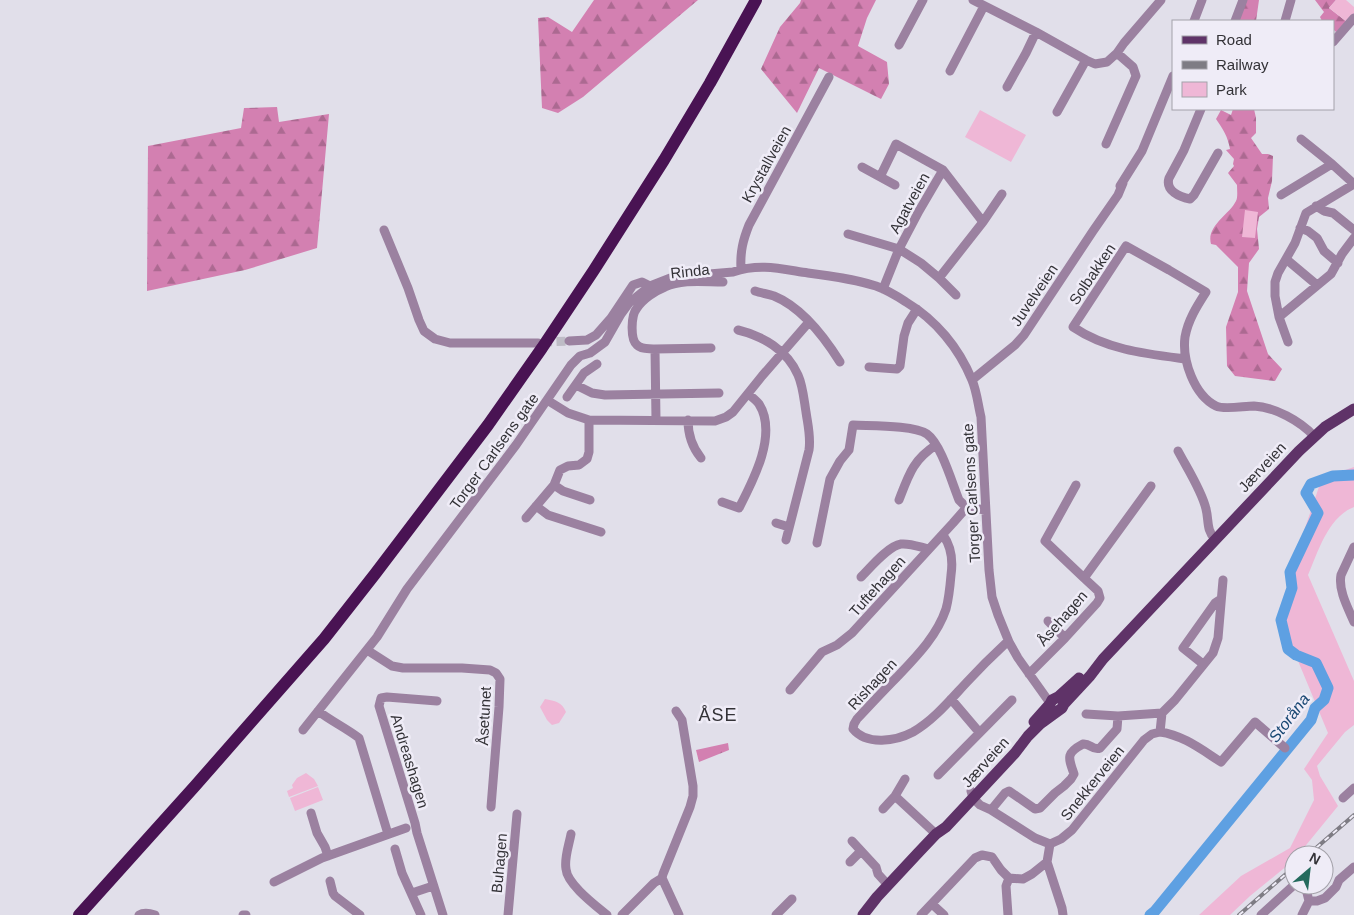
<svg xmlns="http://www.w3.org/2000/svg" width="1354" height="915" viewBox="0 0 1354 915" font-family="Helvetica,sans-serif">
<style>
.forest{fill:url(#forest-firs)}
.park{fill:#efb7d6}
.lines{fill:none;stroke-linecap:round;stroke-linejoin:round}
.river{stroke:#5ea0e2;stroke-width:11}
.minor-tunnel{stroke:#bebcc6;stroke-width:9;stroke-dasharray:9 4.5;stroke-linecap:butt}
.minor{stroke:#9b81a0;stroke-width:9}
.major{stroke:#5f3368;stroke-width:11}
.highway{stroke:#491353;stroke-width:12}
.rail-casing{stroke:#7e7c84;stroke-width:4}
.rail{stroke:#efecf7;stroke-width:2;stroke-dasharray:5.5;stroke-linecap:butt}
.labels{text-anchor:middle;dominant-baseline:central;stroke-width:5;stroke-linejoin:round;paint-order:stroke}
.street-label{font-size:15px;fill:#333237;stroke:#efecf7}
.water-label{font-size:16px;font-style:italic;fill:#194873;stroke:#efecf7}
.quarter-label{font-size:18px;letter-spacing:1px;fill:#333237;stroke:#efecf7}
</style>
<defs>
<pattern id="forest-firs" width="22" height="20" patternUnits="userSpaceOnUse" patternTransform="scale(1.25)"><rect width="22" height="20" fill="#d380b1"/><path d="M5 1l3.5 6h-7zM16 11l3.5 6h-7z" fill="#ac6991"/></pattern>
</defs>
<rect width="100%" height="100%" fill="#e1dfea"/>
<!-- forest -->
<path class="forest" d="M594 0H698L583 97 558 113 542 108 538 18 548 17 572 32Z
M801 0H876L867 18 858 46 887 62 889 84 881 99 819 68 797 113 761 69 780 27 800 3Z
M1244 0H1259L1256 21H1236Z
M1315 0H1336L1329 8 1347 22 1336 32 1333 29V21H1322L1320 17 1324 12Z
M277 107 279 122 329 114 317 248 245 270 147 291 148 146 241 128 244 108Z
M1233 109H1254L1256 118V133L1251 138 1262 154H1268L1273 156 1272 181 1268 198 1269 209 1259 217 1257 229 1259 249 1249 263 1247 291 1268 354 1282 369 1275 381 1235 376 1227 366 1226 327 1238 292V267L1216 245 1211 244C1206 226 1229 215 1236 201 1238 197 1237 190 1237 185L1228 173 1234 166 1233 164 1234 159 1226 150 1230 149C1228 137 1223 129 1216 119L1221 110 1231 115Z
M728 743 729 750 699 762 696 750Z"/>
<!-- park -->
<path class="park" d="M1336 0H1346L1354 7V14L1347 22 1329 8Z
M980 110 1026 135 1011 162 965 137Z
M1245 210 1258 212 1255 238 1242 237Z
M1354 467V507C1328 517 1318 552 1308 575L1354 681V725L1345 732 1317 766 1320 776 1338 806 1298 855H1294V860L1250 896 1230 915H1199L1241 876 1290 848 1314 800 1312 780 1304 769 1328 733 1281 620 1288 600 1290 572 1322 478Z
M545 699C555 701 562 702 566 712L559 723 552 725 547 720 540 707Z
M306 773 314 779 318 786 289 797 287 791 293 788 292 785 297 778Z
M318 787 323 800 295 811 290 798Z"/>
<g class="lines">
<!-- river -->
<path class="river" d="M1150 915 1155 911 1311 720 1315 708 1324 700 1328 688 1316 663 1296 655 1288 649 1281 620 1292 588 1290 572 1318 513 1306 493 1311 484 1333 476 1354 475"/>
<!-- minor-tunnel -->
<path class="minor-tunnel" d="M543 342 569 341"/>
<!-- minor -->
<path class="minor" d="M973 0 1036 32 1086 60
M1194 21 1202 0
M1235 21 1243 0
M1285 21 1291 0
M1333 42 1354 18
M899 45 923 0
M950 71 984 6
M1007 87 1026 53 1036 32
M1201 109 1184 150 1169 178C1165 191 1180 197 1190 199L1194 195 1218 153
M1057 112 1086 60 1095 64 1107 62 1117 53 1124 43 1161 0
M1301 139 1332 164
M1106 144 1136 76 1133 67 1117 53
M862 167 895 185
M1120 186 1142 151 1173 76
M1281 195 1332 164 1354 184
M1316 206 1324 211 1333 213 1354 230
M983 222 1002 194
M1300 228 1308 231 1317 238 1324 251 1338 263
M384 230 408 288 419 320 424 331 435 339 450 343H538
M848 234 899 249 921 263 939 278 983 222 943 170 896 144 880 177
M1286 259 1317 285
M741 269C740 252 743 240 749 225L829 77
M939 278 956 295
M883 289 899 249 919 211 943 170
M755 291C761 293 768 294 774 296 801 307 825 338 840 362
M1279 317 1331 274 1342 254 1354 238
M738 330C763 336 787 350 798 375 803 386 804 400 806 412 808 426 811 437 809 450L786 540
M569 341 587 340 596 335 611 318 633 285 642 282 650 286
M1288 342 1279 317 1275 296V282L1278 273 1295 243 1306 213 1354 184
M655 349 711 348
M1186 359C1147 354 1107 350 1073 327L1126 246 1169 270 1206 292C1197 306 1188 320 1185 337 1182 360 1194 395 1216 406 1224 410 1244 406 1254 406 1275 407 1300 421 1314 436
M869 367 897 369 900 366 904 336 908 323 917 309
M972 380 1015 345 1024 335 1093 231 1118 195 1123 183
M576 385 592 393 605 395 719 393
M567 397 584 373 597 364
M547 400 568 413 589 420 715 421 726 417 733 412 762 376 809 322
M656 420 655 349C649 348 642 350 637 345 630 339 631 315 637 308 643 299 655 291 665 287 682 279 704 282 723 282
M688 420C688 434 692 447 701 458
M1178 451C1187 468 1202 491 1206 509 1209 520 1206 530 1215 539
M554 485 563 491 590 500
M1076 485 1045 541 1084 578
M899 500C909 474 913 460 936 445
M722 502 739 508C753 481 778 434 759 404 756 400 752 397 748 394
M536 506 548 515 601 532
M526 518 554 485 560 470 568 466 579 465 587 459 589 452V420
M776 523 789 527
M943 535C951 546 953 561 951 575 950 587 949 598 946 609 937 636 916 657 897 677 883 691 870 705 857 719L854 724 853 729C867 746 896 741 913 732 934 720 951 699 967 682 979 669 991 657 1005 644L1009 642
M817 543 830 479 840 461 849 450 853 425C871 426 914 425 927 434 941 444 952 483 959 500L963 504 967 507
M1354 547 1341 575C1338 590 1348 608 1354 622
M861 577C870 568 888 546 901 544 910 543 920 547 929 549
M1048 621 1065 638
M367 650 392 666 403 668H462L490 670 496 673 500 679 499 707 491 807
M1203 664 1183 648 1215 603 1221 599
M1029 674 1065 638 1097 603 1100 598 1098 591 1084 578 1151 486
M790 690 822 652 837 645 852 633 953 523 967 507 985 510
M951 699 979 732
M437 701 387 697 381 698 379 706 415 823 417 833 443 915
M318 711C331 721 346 728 359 738L388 834
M676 711 682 720 693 786V796L690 807 663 874 662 878 679 915
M1086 714 1118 716 1162 713
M303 730 377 637 407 589 516 445 571 365 580 356 590 353 605 342 621 314 629 303 650 286 673 277 733 272C760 263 781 269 808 273 831 276 854 279 876 286 887 290 897 296 906 302 936 320 959 348 972 380 977 392 978 405 981 417L989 570 992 597 998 615 1009 642 1018 658 1050 703
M1160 732C1183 735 1202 750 1221 762L1255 722 1285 748
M938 775 1012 700
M971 791 973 798 980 805 991 810 1035 838 1050 844 1061 839 1072 830 1144 740 1152 734 1160 732 1162 713 1175 700 1213 653 1218 638 1223 580
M895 796 936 834
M1343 798 1354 788
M883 809 895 796 905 779
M991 810 1005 793 1009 791 1035 809 1040 808 1055 793 1064 786 1071 779 1074 774C1068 757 1066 753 1083 744 1090 743 1093 751 1100 748L1117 729 1118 716
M311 813 317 833 325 847 328 856
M571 834C569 845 564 858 566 869 567 884 595 905 607 915
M852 841 876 867 878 874 888 885
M1050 844 1047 862 1062 908 1063 915
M395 849 402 873 421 915
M850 862 861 851
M330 881 333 893 335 896 360 915
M274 882 322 858 406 828
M412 893 433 886
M1309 901H1317L1325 898 1336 887 1339 880 1354 867
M932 904 944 915
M139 915C144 912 149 913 155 915
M243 915H246
M508 915 517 814
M622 915 654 883 662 878
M776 915 792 899
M921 915 975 858 982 855 992 857 1001 870 1009 878 1023 879 1032 874 1047 862
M1008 915 1006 886 1009 878
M1261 915 1294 885
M1302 915 1309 901 1305 885"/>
<!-- major -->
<path class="major" d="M1034 722 1050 704 1052 700 1058 697 1079 678
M863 915 877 897 918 853 936 834 946 827 1015 753 1028 736 1040 724 1062 708 1064 704 1090 676 1103 659 1299 451 1325 427 1354 409"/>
<!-- highway -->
<path class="highway" d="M79 915 195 786 324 639 375 574 488 425 542 348 594 270 664 160 710 83 756 0"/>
<defs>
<path id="rail" d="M1308 855 1354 815
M1239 915 1294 867"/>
</defs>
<!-- rail casing -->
<use href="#rail" class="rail-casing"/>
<!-- rail -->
<use href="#rail" class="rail"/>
</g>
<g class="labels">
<!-- street labels -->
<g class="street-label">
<text transform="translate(766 164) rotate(-61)">Krystallveien</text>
<text transform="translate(909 203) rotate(-61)">Agatveien</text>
<text transform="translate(690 271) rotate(-6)">Rinda</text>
<text transform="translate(1092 274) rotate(-56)">Solbakken</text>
<text transform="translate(1034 295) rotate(-56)">Juvelveien</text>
<text transform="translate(494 451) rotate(-54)">Torger Carlsens gate</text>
<text transform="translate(1262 467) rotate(-47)">Jærveien</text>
<text transform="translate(971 493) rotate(-93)">Torger Carlsens gate</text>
<text transform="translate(877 586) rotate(-48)">Tuftehagen</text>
<text transform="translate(1062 618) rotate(-49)">Åsehagen</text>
<text transform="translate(872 684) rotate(-47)">Rishagen</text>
<text transform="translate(484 716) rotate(-87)">Åsetunet</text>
<text transform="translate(410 761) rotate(73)">Andreashagen</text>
<text transform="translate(985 762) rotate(-48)">Jærveien</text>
<text transform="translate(1092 783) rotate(-51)">Snekkerveien</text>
<text transform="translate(499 863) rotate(-85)">Buhagen</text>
</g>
<!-- water labels -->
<g class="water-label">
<text transform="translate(1289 718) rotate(-53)">Storåna</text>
</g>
<!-- quarter labels -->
<g class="quarter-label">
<text x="718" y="715">ÅSE</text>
</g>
</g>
<!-- legend -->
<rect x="1172" y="20" width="162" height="90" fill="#efecf7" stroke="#a4a2aa"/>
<rect x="1182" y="36" width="25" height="8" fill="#5f3368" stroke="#a4a2aa"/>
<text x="1216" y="45" font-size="15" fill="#333237">Road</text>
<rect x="1182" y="61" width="25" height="8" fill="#7e7c84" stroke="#a4a2aa"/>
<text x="1216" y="70" font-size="15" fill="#333237">Railway</text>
<rect x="1182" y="82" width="25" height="15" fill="#efb7d6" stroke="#a4a2aa"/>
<text x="1216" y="95" font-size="15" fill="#333237">Park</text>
<!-- north arrow -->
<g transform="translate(1309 870) rotate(28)"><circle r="24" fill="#efecf7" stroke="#a4a2aa"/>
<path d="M0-4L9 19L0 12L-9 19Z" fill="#246a5d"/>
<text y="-8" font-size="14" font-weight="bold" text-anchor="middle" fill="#333237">N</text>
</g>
</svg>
